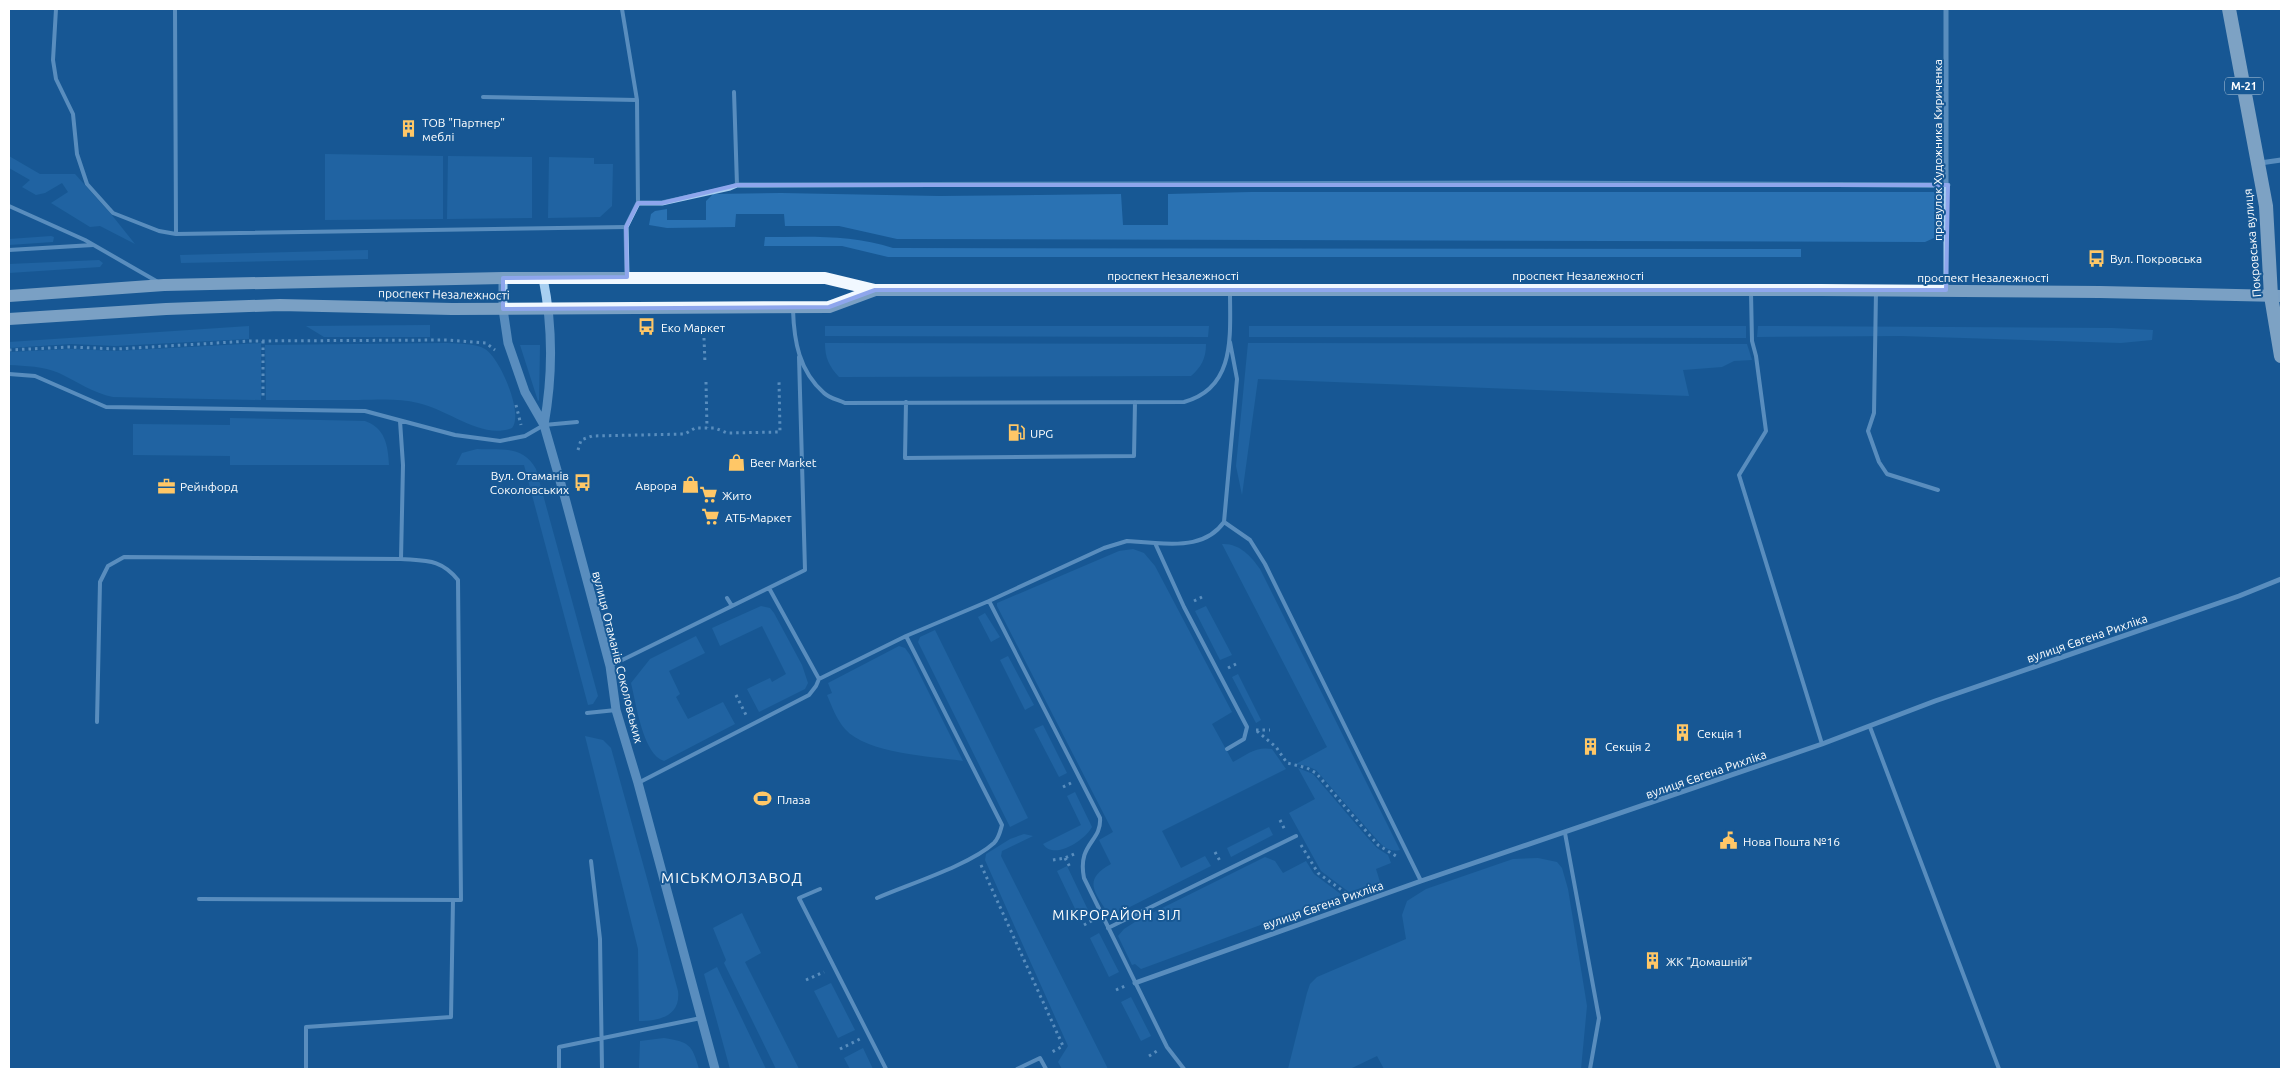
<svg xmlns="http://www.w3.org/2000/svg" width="2290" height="1078" viewBox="0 0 2290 1078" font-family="Ubuntu,sans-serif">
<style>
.green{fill:#2a72b3}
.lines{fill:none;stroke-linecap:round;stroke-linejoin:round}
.path{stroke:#a8cff1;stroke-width:3;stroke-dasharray:2.5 4;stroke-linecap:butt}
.service{stroke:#a8cff1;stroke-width:4}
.minor{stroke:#a8cff1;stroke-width:5}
.tertiary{stroke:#a8cff1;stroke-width:9}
.primary{stroke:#f1f8ff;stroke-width:12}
.trunk{stroke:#f8fcff;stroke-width:14}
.marked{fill:none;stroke:#8ea6ec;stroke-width:4;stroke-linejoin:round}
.labels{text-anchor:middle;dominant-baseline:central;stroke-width:4;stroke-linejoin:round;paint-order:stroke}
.shield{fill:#175894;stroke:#b9cddf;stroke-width:1}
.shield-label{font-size:11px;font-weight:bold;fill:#fff}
.poi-label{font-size:12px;fill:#fff;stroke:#175894;text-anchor:start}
.street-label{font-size:12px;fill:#fff;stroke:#175894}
.neighbourhood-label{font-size:14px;letter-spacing:1px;fill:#fff;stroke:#175894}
.quarter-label{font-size:15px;letter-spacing:1px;fill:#fff;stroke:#175894}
</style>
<rect width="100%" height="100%" fill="#175894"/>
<!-- green -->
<path class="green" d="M325 154 443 156V219L325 220Z
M9 156 40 174H75L111 214 135 244 100 226 90 227 51 203 68 192 62 183 45 193 36 195 22 187 30 180 9 168Z
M448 156 532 157V218L447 219Z
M549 157 594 158V164H613L612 206 600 217 548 218Z
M1251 192H1936L1934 238 1925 242 897 239 839 226H785L784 214H736L735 227 667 228 649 225 651 214 655 211 667 209V220H706V201L713 194 781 193 939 196 1121 194 1123 225H1168V194Z
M51 236 54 237 53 242 9 245V239Z
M765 237C808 237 851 234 893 248L1801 249V257H888L842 246H764Z
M368 250V259L181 263 180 255Z
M99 260 103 263 100 267 9 273V264Z
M430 325V337H324L306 326Z
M249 326V339L115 346 71 344 9 348V342Z
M825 326H1209L1208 337 825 336Z
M1249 326H1746V338L1249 337Z
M1758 326 2112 328 2153 330 2152 340 2121 343 1901 336 1757 337Z
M261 343V400L113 397C93 393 78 382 59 373 43 366 26 366 9 365V352L71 349 116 351Z
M447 343C459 344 475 343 485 349 500 358 524 414 512 428 481 440 448 409 418 403 399 398 377 400 358 400 327 400 296 400 266 400L265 345Z
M825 343 1206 344C1206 359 1201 367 1191 376L839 377C829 366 825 358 825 343Z
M1248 343 1747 344 1752 360 1734 361 1722 367 1683 370 1689 396 1258 379 1242 495 1236 466Z
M520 345H540L539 400 538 401Z
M230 418 365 421C385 428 388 445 389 465H230V456L133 455V424L230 425Z
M477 449C501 450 523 445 536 469L598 696 593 704 588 705 524 465H456L462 453Z
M1222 544C1239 543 1251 556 1260 569L1400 850C1390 852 1385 848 1378 841L1316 770 1307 766 1296 764 1327 747Z
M1133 549 1144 553 1155 566 1232 712 1212 724 1233 762C1246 755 1256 746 1272 749L1286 769 1162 831 1181 868 1205 856 1211 866 1116 914 1106 910C1091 888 1086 878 1111 864L1099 840 1113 832 997 606V603L1119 551Z
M761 606 770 608 774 613 802 665 808 683 805 689 759 712 747 689 770 678 772 682 786 674 762 626 720 646 712 628Z
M1206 606 1232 655 1220 660 1195 611Z
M985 613 1000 637 991 642 978 617Z
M935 630 1028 818 1010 827 918 642 920 637Z
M696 636 705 653 669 671 680 694 676 697 688 719 723 702 735 724 664 761C643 755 636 703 631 683L650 659Z
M899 646 905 648 910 655 963 761C931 756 867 754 845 729 837 720 832 707 827 695L832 693 828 683Z
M1008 656 1034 705 1025 710 1000 660Z
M1238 674 1261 720 1256 723 1232 677Z
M1043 725 1067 773 1059 777 1034 729Z
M585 736 603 740 611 748 678 991C681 1016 659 1021 639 1021L638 949Z
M1298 768 1313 774 1366 836 1377 848 1388 855 1391 863 1376 869 1380 882 1349 892 1321 871 1289 813 1315 799Z
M1075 792 1092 827C1085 840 1054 861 1043 844L1081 825 1067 796Z
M1269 827 1273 835 1231 857 1227 848Z
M1024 834 1033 836 1002 851 1001 856 1108 1069H1062L1058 1062 1068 1046 985 860 986 854 1010 839Z
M1265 857 1275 861 1283 873 1306 861 1314 874 1342 895 1141 969 1135 964 1132 965 1118 936 1124 929 1138 920Z
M1538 858 1557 862 1562 868 1568 889 1587 1006 1581 1069H1384L1377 1056 1350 1069H1288L1307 993 1310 984 1317 977 1406 939 1402 915 1407 901 1426 889 1513 859Z
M1067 866 1088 910 1078 915 1057 871Z
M742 913 761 953 745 962 799 1069H776L724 963 726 960 713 928Z
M1099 933 1119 972 1109 977 1090 938Z
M717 967 766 1069H730L704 974Z
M831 983 855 1030 838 1038 814 991Z
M1131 997 1151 1036 1141 1041 1121 1002Z
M664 1038C689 1042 692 1044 699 1069H639L640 1041Z
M863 1048 873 1069H850L844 1058Z"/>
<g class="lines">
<!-- path -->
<path class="path" d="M704 338 705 364
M263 341V398
M9 350 69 347 117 349 250 341 447 340 486 343 495 350
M706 382 707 428
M516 405 521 425
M578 450 581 440 592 436 685 434 695 428H715L727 433 780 432 779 381
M1194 601 1202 597
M1228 668 1236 664
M736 695 747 717
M1256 730H1270
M1257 731 1276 747 1287 763 1307 768 1316 773 1378 845 1396 856
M1063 787 1071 783
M1280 820 1285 830
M1301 845 1318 873 1347 894
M1215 852 1220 861
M1065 858 1071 869
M1053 860 1065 858 1074 854
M981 865 1063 1046 1050 1053
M1084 925 1093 920
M806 980 824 972
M1116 990 1125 986
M840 1049 860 1039
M1149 1056 1157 1051"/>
<!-- service -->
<path class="service" d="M56 9 53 60 56 79 73 114 77 154 87 184 113 213 159 231 176 234 626 227
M175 9 176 234
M622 9 637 100 638 203
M734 92 737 185
M483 97 637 100
M9 206 85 240 158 282
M9 250 93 245
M1876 292 1874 413 1868 431 1879 462 1887 474 1938 490
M1751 293 1752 341 1756 356 1766 431 1739 475 1822 744
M793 310C794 341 799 371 824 393 829 398 839 400 845 403L1184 402C1236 388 1230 335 1230 292
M9 374 35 376 106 407 365 411 455 435 500 441 525 436 544 425 577 422
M906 402 905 458 1134 456 1135 402
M1224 522 1250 540 1265 564 1421 881
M1155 543C1180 545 1208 545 1224 522L1237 379 1230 342
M769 588 819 679
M727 598 732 606
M989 601 1104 548 1127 541 1155 543 1184 607 1247 727 1244 739 1227 749
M906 636 989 601 1100 818C1102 842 1077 843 1084 878L1167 1047 1184 1069
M610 666 805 570 799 357
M587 713 616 710
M97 722 100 582 108 566 124 557 401 559 403 465 400 421
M1870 727 1999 1069
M638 783 809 695 816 686 819 679 906 636 1002 825C1000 832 999 838 994 843 970 865 909 884 877 898
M1565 833 1599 1018 1590 1069
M591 861 600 939 602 1069
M820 889 799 898 886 1069
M199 899 461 900 458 580C441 559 427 561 401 559
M1108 928 1296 836
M306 1069V1027L451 1017 453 900
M559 1069V1047L701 1018
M1017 1069 1040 1058 1046 1069"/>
<!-- minor -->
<path class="minor" d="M1946 9V290
M2260 163 2281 160
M627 277 626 227 638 203H662L730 188 737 185 1516 183 1948 185
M1135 983 1421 881 1822 744 1935 701 2239 596 2281 579"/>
<!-- tertiary -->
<path class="tertiary" d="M503 278V309L508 343 525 392 544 425 565 498 610 666 616 710 638 783 715 1069
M543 278C553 327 553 375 544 425"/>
<!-- primary -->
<path class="primary" d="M9 296 164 285 503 278H825L875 290H1821L2100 292 2281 296
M9 319 166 309 280 305 452 309 829 307 875 290"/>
<!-- trunk -->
<path class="trunk" d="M2229 9 2266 206 2271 296 2281 356"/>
</g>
<!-- marked area -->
<path d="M0 0H2290V1078H0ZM737 185H1948L1946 290H875L829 307 503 309V278L627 277 626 227 638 203H662Z" fill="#175894" fill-opacity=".55" fill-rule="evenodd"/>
<path class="marked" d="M737 185H1948L1946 290H875L829 307 503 309V278L627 277 626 227 638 203H662Z"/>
<!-- icons -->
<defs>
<symbol id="building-bare" viewBox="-9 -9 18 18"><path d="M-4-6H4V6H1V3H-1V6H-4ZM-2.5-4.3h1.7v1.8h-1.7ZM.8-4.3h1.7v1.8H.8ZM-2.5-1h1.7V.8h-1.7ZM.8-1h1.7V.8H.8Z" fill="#ffc767" stroke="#175894" stroke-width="2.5" paint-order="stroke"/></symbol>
<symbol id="bus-bare" viewBox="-9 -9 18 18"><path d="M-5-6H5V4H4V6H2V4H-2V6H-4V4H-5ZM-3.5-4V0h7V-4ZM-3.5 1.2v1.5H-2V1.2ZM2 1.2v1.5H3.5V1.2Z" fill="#ffc767" stroke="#175894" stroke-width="2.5" paint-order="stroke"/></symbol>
<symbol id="fuel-bare" viewBox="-9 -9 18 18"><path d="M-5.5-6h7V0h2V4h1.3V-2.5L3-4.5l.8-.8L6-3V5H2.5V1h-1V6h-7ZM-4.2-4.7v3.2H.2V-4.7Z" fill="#ffc767" stroke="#175894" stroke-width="2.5" paint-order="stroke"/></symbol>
<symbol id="shop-bare" viewBox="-9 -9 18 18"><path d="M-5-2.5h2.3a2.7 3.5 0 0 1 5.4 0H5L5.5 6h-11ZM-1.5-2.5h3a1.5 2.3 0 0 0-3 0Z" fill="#ffc767" stroke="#175894" stroke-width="2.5" paint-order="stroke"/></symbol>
<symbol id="office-bare" viewBox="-9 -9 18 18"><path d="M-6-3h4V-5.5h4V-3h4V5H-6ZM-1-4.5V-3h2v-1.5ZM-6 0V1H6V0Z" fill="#ffc767" stroke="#175894" stroke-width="2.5" paint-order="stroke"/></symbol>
<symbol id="supermarket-bare" viewBox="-9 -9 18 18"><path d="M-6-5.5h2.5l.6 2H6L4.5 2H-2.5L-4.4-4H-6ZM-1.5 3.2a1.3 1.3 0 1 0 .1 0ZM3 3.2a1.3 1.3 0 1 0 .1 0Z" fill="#ffc767" stroke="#175894" stroke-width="2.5" paint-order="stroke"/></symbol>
<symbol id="stadium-bare" viewBox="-9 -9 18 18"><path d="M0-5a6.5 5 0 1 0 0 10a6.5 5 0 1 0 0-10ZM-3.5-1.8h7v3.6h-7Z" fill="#ffc767" stroke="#175894" stroke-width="2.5" paint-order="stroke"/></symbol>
<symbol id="civic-bare" viewBox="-9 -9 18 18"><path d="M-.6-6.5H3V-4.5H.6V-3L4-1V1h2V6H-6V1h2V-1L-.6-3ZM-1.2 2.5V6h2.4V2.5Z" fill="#ffc767" stroke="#175894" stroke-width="2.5" paint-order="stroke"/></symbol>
</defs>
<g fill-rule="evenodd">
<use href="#building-bare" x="396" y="116" width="25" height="25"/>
<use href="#bus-bare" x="2084" y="246" width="25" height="25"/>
<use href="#bus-bare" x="634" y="314" width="25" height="25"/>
<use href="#fuel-bare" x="1004" y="420" width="25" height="25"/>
<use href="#shop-bare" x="724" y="450" width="25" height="25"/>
<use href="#bus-bare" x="570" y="470" width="25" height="25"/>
<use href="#shop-bare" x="678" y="472" width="25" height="25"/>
<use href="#office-bare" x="154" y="474" width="25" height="25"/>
<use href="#supermarket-bare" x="696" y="482" width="25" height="25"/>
<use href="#supermarket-bare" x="698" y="504" width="25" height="25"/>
<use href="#building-bare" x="1670" y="720" width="25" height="25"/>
<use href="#building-bare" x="1578" y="734" width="25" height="25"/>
<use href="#stadium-bare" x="750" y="786" width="25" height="25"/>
<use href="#civic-bare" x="1716" y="828" width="25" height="25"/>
<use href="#building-bare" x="1640" y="948" width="25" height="25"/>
</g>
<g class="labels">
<!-- shield labels -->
<rect class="shield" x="2225" y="77.5" width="38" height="17" rx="4"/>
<g class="shield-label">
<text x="2244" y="86">М-21</text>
</g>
<!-- poi labels -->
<g class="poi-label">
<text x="422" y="122">ТОВ "Партнер"<tspan x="422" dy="14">меблі</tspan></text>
<text x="2110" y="258">Вул. Покровська</text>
<text x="661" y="327">Еко Маркет</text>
<text x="1030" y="433">UPG</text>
<text x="750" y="462">Beer Market</text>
<text x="569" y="475" text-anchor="end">Вул. Отаманів<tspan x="569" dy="14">Соколовських</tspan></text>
<text x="677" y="485" text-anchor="end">Аврора</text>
<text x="180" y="486">Рейнфорд</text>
<text x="722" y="495">Жито</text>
<text x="725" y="517">АТБ-Маркет</text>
<text x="1697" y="733">Секція 1</text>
<text x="1605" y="746">Секція 2</text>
<text x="777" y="799">Плаза</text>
<text x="1743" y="841">Нова Пошта №16</text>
<text x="1666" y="961">ЖК "Домашній"</text>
</g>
<!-- street labels -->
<g class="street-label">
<text transform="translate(1937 150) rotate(-90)">провулок Художника Кириченка</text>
<text transform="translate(2252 243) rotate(-95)">Покровська вулиця</text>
<text x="1173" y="275">проспект Незалежності</text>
<text x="1578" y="275">проспект Незалежності</text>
<text x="1983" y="277">проспект Незалежності</text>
<text transform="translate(444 294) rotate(1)">проспект Незалежності</text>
<text transform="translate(2087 638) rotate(-19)">вулиця Євгена Рихліка</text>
<text transform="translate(618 657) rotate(76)">вулиця Отаманів Соколовських</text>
<text transform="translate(1706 774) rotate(-19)">вулиця Євгена Рихліка</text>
<text transform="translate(1323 905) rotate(-19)">вулиця Євгена Рихліка</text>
</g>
<!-- neighbourhood labels -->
<g class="neighbourhood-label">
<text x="1117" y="915">МІКРОРАЙОН ЗІЛ</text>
</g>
<!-- quarter labels -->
<g class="quarter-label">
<text x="732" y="877">МІСЬКМОЛЗАВОД</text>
</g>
</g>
<!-- border -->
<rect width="2290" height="1078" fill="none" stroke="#ffffff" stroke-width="20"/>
</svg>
